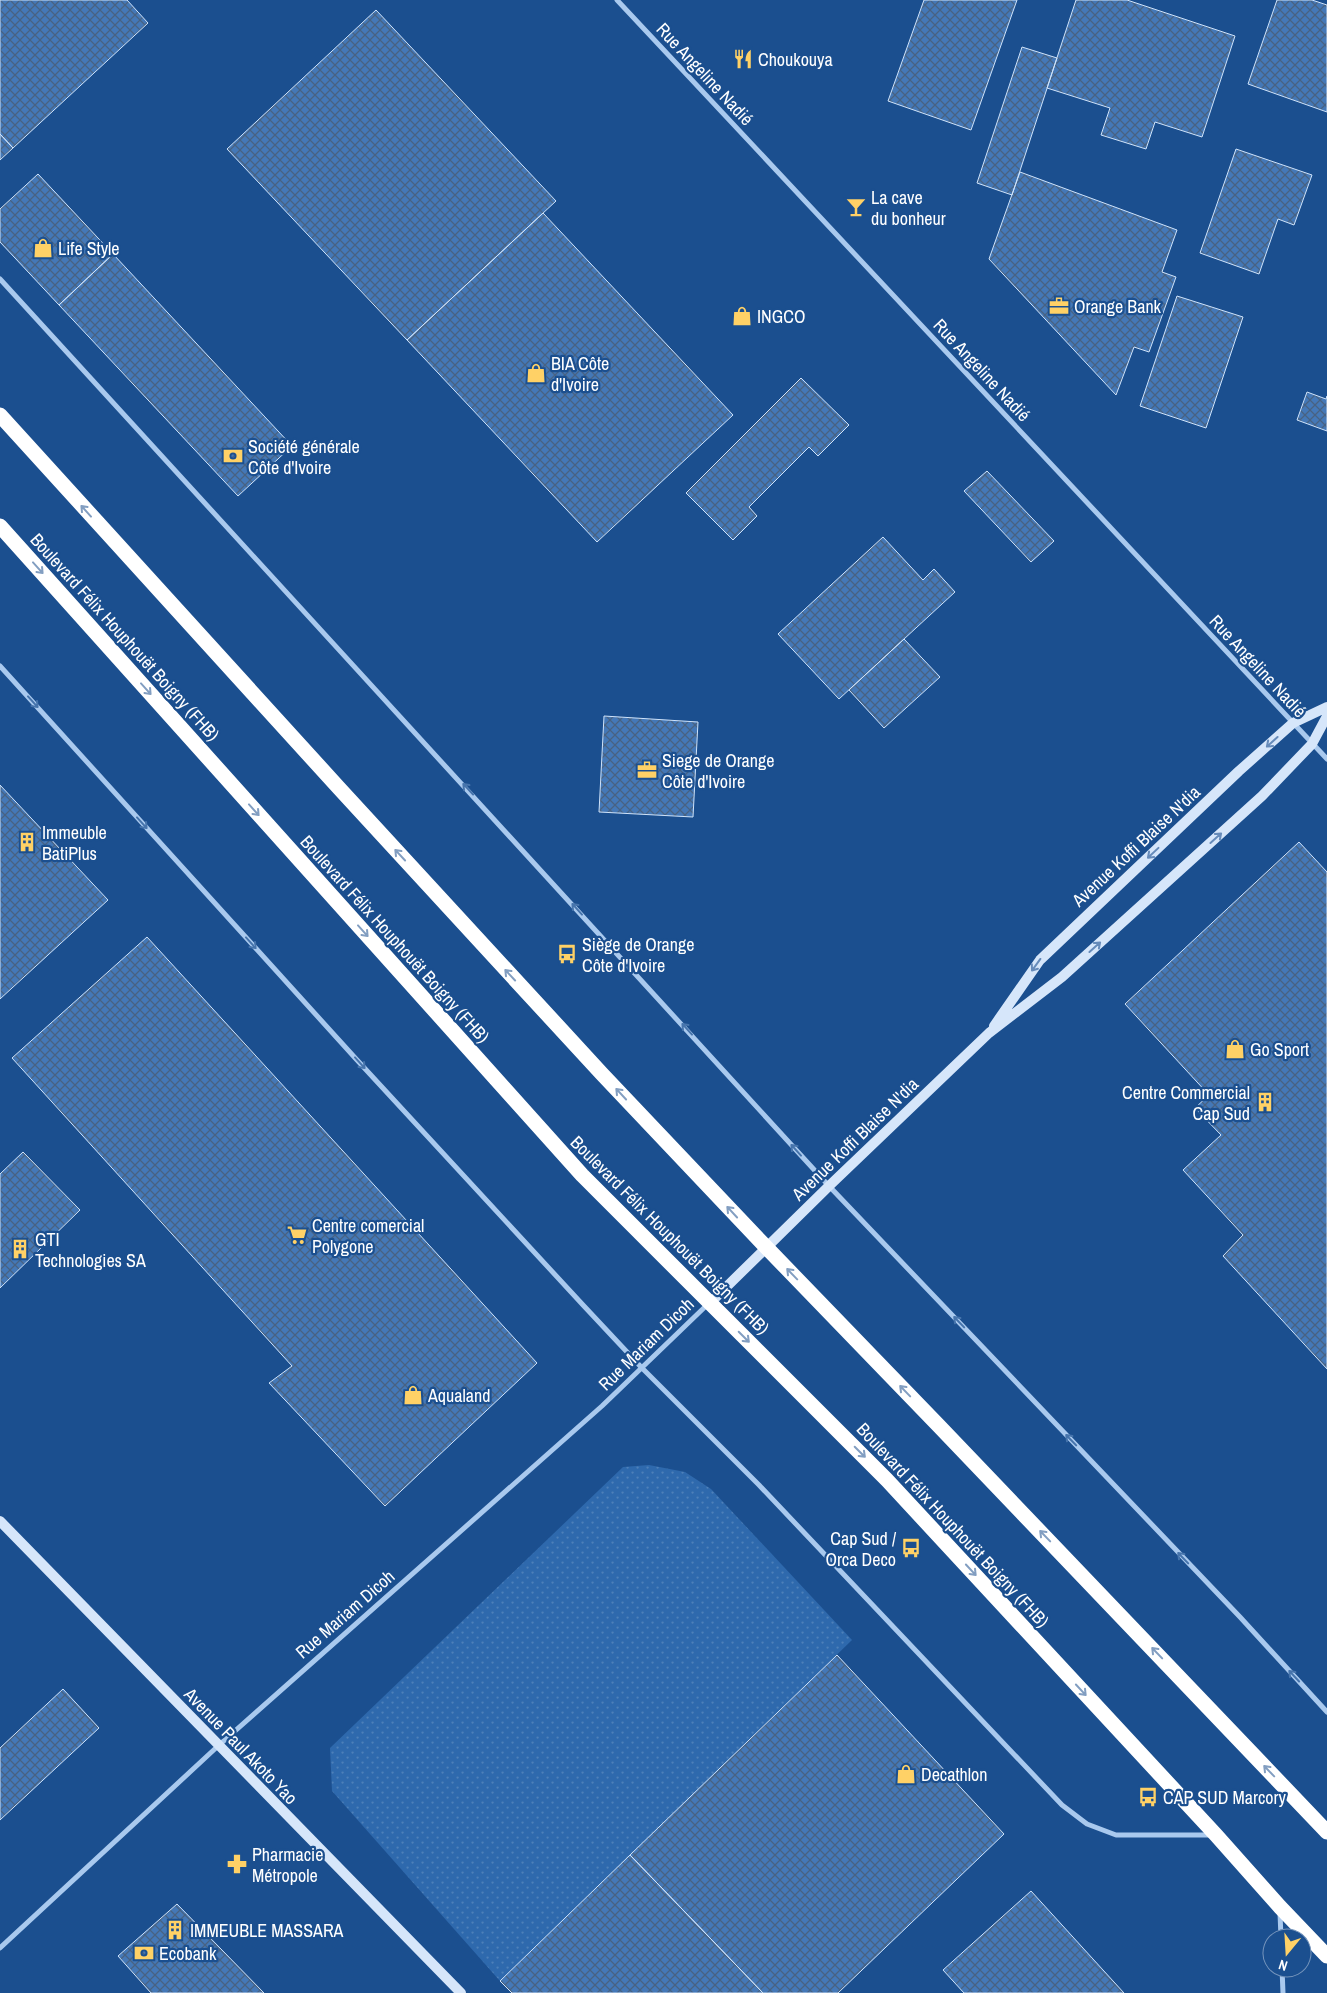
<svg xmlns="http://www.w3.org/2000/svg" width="1327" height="1993" viewBox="0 0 1327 1993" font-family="'Archivo Narrow',sans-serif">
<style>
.grass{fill:url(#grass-dots)}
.building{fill:url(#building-cross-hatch);stroke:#cfe3fa}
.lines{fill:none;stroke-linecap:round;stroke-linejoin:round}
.street{stroke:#a9c9ee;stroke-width:5}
.secondary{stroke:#d6e6fa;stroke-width:10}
.highway{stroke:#fff;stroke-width:15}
.oneway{stroke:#829ec1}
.oneway2{stroke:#4674ac}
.oneway3{stroke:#668bba}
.labels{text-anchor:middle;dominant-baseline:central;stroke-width:4.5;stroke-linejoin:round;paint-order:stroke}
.poi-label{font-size:18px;fill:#fff;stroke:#1b4f8f;text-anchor:start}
.street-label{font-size:18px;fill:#fff;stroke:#1b4f8f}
</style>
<defs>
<pattern id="grass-dots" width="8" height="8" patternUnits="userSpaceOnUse" patternTransform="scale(1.25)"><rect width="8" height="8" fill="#2e69ad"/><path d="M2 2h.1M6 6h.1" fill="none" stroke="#4d80b9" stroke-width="1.8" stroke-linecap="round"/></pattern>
<pattern id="building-cross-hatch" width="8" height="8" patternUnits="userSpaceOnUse" patternTransform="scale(1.25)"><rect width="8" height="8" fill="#4478b7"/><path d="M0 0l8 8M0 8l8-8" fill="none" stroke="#486282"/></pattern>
</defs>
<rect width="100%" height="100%" fill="#1b4f8f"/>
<!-- grass -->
<path class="grass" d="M649 1465 685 1472 711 1489 852 1640 500 1981 332 1791 330 1748 623 1467Z"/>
<!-- building -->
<path class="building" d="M0 0H127L148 23 13 148 0 134Z
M924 0H1017L971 130 888 101Z
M1076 0H1127L1235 36 1202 137 1155 122 1146 149 1101 135 1110 108 1047 88Z
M1277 0H1312L1327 5V112L1248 84Z
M376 10 556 201 407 340 227 149Z
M1022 47 1057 58 1012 195 977 183Z
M0 134 13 148 0 160Z
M1236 149 1312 175 1294 225 1278 219 1259 274 1200 253Z
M1020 172 1177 230 1162 272 1176 277 1149 352 1134 347 1116 395 989 259Z
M38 174 113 254 59 305 0 242V209Z
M543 213 733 415 597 542 407 340Z
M113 254 292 446 238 496 59 305Z
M1177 296 1243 317 1206 428 1140 406Z
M801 378 849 425 818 456 809 447 749 507 757 516 733 540 686 493Z
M1307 392 1326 399 1327 396V431L1297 420Z
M987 471 1054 541 1031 562 964 491Z
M883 537 923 580 934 569 955 592 839 699 778 634Z
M904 639 940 677 884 728 849 690Z
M604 716 698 722 693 817 599 812Z
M0 785 108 900 0 999Z
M1299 842 1327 872V1369L1223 1256 1243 1235 1183 1170 1221 1135 1195 1108 1209 1095 1125 1004Z
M147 937 537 1363 385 1506 269 1383 292 1366 12 1058Z
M23 1152 80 1210 0 1288V1174Z
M837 1655 1004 1834 838 1993H763L630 1855Z
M63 1689 99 1728 0 1820V1748Z
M630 1855 763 1993H512L500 1981Z
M1031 1891 1124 1993H964L943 1970Z
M177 1904 264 1993H151L118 1956Z"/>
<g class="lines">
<!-- street -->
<path class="street" d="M617 0 1327 759
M0 279 829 1186 1240 1617 1327 1712
M0 666 357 1060 583 1305 642 1368 759 1485 1062 1805 1087 1824 1116 1835H1210
M1280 1913 1281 1938
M0 1948 218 1746 602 1406 709 1303
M1282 1968 1283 1993"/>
<!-- secondary -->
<path class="secondary" d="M994 1026 1040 960 1239 771 1293 723 1327 707
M710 1303 829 1186 989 1033 1062 977 1262 796 1312 744 1327 716
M0 1521 461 1993"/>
<!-- highway -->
<path class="highway" d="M0 415 338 787 602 1074 766 1247 939 1426 1327 1832
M0 526 582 1175 887 1480 1216 1835 1280 1907 1327 1956"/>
</g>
<!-- one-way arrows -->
<defs><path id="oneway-shaft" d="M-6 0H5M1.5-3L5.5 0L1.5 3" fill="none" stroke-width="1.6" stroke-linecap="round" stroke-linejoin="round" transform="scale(1.25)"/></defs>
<g class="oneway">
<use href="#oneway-shaft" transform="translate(86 511) rotate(-132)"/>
<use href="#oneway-shaft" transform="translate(38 568) rotate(48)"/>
<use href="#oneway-shaft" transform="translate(146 689) rotate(48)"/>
<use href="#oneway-shaft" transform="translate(254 810) rotate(48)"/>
<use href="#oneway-shaft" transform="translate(400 855) rotate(-133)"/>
<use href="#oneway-shaft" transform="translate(363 931) rotate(48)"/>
<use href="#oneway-shaft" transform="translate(510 975) rotate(-133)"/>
<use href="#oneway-shaft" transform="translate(621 1094) rotate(-133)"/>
<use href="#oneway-shaft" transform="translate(732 1212) rotate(-133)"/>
<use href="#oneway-shaft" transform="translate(792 1274) rotate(-134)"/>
<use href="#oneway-shaft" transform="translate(744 1337) rotate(45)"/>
<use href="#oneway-shaft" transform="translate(905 1391) rotate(-134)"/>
<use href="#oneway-shaft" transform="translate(860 1452) rotate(45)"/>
<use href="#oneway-shaft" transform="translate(1045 1536) rotate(-134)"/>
<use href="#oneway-shaft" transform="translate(971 1570) rotate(47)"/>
<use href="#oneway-shaft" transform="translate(1157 1653) rotate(-134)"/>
<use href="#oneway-shaft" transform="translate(1081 1690) rotate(47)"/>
<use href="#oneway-shaft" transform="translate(1269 1771) rotate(-134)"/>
</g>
<g class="oneway2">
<use href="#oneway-shaft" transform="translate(33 702) rotate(48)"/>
<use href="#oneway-shaft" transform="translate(468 789) rotate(-133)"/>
<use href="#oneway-shaft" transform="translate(142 823) rotate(48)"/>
<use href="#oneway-shaft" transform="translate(577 909) rotate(-132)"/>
<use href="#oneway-shaft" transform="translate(251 943) rotate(48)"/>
<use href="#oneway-shaft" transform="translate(687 1029) rotate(-132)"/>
<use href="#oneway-shaft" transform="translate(360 1063) rotate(48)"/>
<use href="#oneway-shaft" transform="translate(796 1150) rotate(-132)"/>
<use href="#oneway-shaft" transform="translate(959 1322) rotate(-134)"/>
<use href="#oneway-shaft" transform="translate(1071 1440) rotate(-134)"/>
<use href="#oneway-shaft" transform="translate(1183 1558) rotate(-134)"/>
<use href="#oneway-shaft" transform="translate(1294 1676) rotate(-133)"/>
</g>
<g class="oneway3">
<use href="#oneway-shaft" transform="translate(1272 742) rotate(138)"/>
<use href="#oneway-shaft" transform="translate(1216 838) rotate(-42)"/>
<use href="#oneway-shaft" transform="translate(1153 853) rotate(137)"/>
<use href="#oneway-shaft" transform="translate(1095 947) rotate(-42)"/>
<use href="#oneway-shaft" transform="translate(1036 965) rotate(126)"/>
</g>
<!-- icons -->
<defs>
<symbol id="restaurant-bare" viewBox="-9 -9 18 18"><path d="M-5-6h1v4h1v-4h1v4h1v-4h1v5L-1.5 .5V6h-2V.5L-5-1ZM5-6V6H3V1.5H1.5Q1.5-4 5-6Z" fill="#ffd166" stroke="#1b4f8f" stroke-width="2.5" paint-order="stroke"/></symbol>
<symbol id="bar-bare" viewBox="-9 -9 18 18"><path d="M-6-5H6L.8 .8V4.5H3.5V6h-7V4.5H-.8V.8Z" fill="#ffd166" stroke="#1b4f8f" stroke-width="2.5" paint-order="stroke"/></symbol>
<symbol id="shop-bare" viewBox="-9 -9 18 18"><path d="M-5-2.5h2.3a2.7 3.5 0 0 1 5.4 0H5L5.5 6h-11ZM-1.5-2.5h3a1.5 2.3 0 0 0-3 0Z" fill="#ffd166" stroke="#1b4f8f" stroke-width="2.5" paint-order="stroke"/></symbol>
<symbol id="office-bare" viewBox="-9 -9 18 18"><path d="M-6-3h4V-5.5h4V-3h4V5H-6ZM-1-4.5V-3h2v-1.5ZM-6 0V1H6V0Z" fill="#ffd166" stroke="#1b4f8f" stroke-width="2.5" paint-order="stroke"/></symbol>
<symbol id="bank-bare" viewBox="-9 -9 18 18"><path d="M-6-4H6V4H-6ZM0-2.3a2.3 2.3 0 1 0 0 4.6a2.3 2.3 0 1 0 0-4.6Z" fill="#ffd166" stroke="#1b4f8f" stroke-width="2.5" paint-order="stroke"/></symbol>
<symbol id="building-bare" viewBox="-9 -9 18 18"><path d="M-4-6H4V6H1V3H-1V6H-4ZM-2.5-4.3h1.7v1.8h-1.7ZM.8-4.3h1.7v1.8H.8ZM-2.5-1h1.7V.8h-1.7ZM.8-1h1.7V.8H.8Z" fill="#ffd166" stroke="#1b4f8f" stroke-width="2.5" paint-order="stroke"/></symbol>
<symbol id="bus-bare" viewBox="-9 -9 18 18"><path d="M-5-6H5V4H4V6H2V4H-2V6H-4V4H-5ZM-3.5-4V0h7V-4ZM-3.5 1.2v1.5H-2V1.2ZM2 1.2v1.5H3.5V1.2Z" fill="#ffd166" stroke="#1b4f8f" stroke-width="2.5" paint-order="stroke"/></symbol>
<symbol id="supermarket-bare" viewBox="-9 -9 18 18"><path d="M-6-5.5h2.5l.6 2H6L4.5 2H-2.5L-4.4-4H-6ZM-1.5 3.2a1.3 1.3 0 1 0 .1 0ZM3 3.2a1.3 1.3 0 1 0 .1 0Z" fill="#ffd166" stroke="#1b4f8f" stroke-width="2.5" paint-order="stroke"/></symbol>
<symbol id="pharmacy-bare" viewBox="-9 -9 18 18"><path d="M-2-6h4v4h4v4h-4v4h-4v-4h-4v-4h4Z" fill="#ffd166" stroke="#1b4f8f" stroke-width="2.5" paint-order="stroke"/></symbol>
</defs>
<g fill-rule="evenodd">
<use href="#restaurant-bare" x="729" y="45" width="28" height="28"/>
<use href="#bar-bare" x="842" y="193" width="28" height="28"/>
<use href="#shop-bare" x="29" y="234" width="28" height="28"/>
<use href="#office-bare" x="1045" y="292" width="28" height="28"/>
<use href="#shop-bare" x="728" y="302" width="28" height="28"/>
<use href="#shop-bare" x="522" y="359" width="28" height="28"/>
<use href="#bank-bare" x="219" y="442" width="28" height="28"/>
<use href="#office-bare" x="633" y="756" width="28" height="28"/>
<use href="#building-bare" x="13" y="828" width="28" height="28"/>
<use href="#bus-bare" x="553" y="940" width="28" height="28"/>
<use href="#shop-bare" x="1221" y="1035" width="28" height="28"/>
<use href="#building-bare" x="1251" y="1088" width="28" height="28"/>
<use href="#supermarket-bare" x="283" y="1221" width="28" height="28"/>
<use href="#building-bare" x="6" y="1235" width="28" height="28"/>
<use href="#shop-bare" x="399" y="1381" width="28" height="28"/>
<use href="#bus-bare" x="897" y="1534" width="28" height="28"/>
<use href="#shop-bare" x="892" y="1760" width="28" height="28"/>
<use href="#bus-bare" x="1134" y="1783" width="28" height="28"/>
<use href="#pharmacy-bare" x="223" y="1850" width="28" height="28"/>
<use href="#building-bare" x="161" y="1916" width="28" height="28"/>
<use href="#bank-bare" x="130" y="1939" width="28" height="28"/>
</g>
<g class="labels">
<!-- poi labels -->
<g class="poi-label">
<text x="758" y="59">Choukouya</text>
<text x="871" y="197">La cave<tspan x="871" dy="21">du bonheur</tspan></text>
<text x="58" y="248">Life Style</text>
<text x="1074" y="306">Orange Bank</text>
<text x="757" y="316">INGCO</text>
<text x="551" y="363">BIA Côte<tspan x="551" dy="21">d'Ivoire</tspan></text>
<text x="248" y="446">Société générale<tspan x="248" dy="21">Côte d'Ivoire</tspan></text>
<text x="662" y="760">Siege de Orange<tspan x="662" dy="21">Côte d'Ivoire</tspan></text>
<text x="42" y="832">Immeuble<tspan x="42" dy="21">BatiPlus</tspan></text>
<text x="582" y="944">Siège de Orange<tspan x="582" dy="21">Côte d'Ivoire</tspan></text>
<text x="1250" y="1049">Go Sport</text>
<text x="1250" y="1092" text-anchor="end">Centre Commercial<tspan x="1250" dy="21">Cap Sud</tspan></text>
<text x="312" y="1225">Centre comercial<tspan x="312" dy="21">Polygone</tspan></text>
<text x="35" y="1239">GTI<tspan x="35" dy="21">Technologies SA</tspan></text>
<text x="428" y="1395">Aqualand</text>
<text x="896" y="1538" text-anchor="end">Cap Sud /<tspan x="896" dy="21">Orca Deco</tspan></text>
<text x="921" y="1774">Decathlon</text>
<text x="1163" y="1797">CAP SUD Marcory</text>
<text x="252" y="1854">Pharmacie<tspan x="252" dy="21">Métropole</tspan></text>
<text x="190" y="1930">IMMEUBLE MASSARA</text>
<text x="159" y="1953">Ecobank</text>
</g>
<!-- street labels -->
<g class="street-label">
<text transform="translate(705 74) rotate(47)">Rue Angeline Nadié</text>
<text transform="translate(982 370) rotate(47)">Rue Angeline Nadié</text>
<text transform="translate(125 637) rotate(48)">Boulevard Félix Houphouët Boigny (FHB)</text>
<text transform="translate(1258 666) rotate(47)">Rue Angeline Nadié</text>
<text transform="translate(1136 846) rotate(-43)">Avenue Koffi Blaise N'dia</text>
<text transform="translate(395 939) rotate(48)">Boulevard Félix Houphouët Boigny (FHB)</text>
<text transform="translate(855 1139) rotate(-44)">Avenue Koffi Blaise N'dia</text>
<text transform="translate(670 1235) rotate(45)">Boulevard Félix Houphouët Boigny (FHB)</text>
<text transform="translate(646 1344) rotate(-44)">Rue Mariam Dicoh</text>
<text transform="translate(953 1525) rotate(47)">Boulevard Félix Houphouët Boigny (FHB)</text>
<text transform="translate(345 1614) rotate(-41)">Rue Mariam Dicoh</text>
<text transform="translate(241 1746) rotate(46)">Avenue Paul Akoto Yao</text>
</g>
</g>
<!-- north arrow -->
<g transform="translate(1287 1953) rotate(198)"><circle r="24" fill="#1b4f8f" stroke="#7695bc"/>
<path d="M0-4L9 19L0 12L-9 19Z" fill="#ffd166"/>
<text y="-8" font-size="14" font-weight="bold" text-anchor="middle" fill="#ffffff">N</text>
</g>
</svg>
